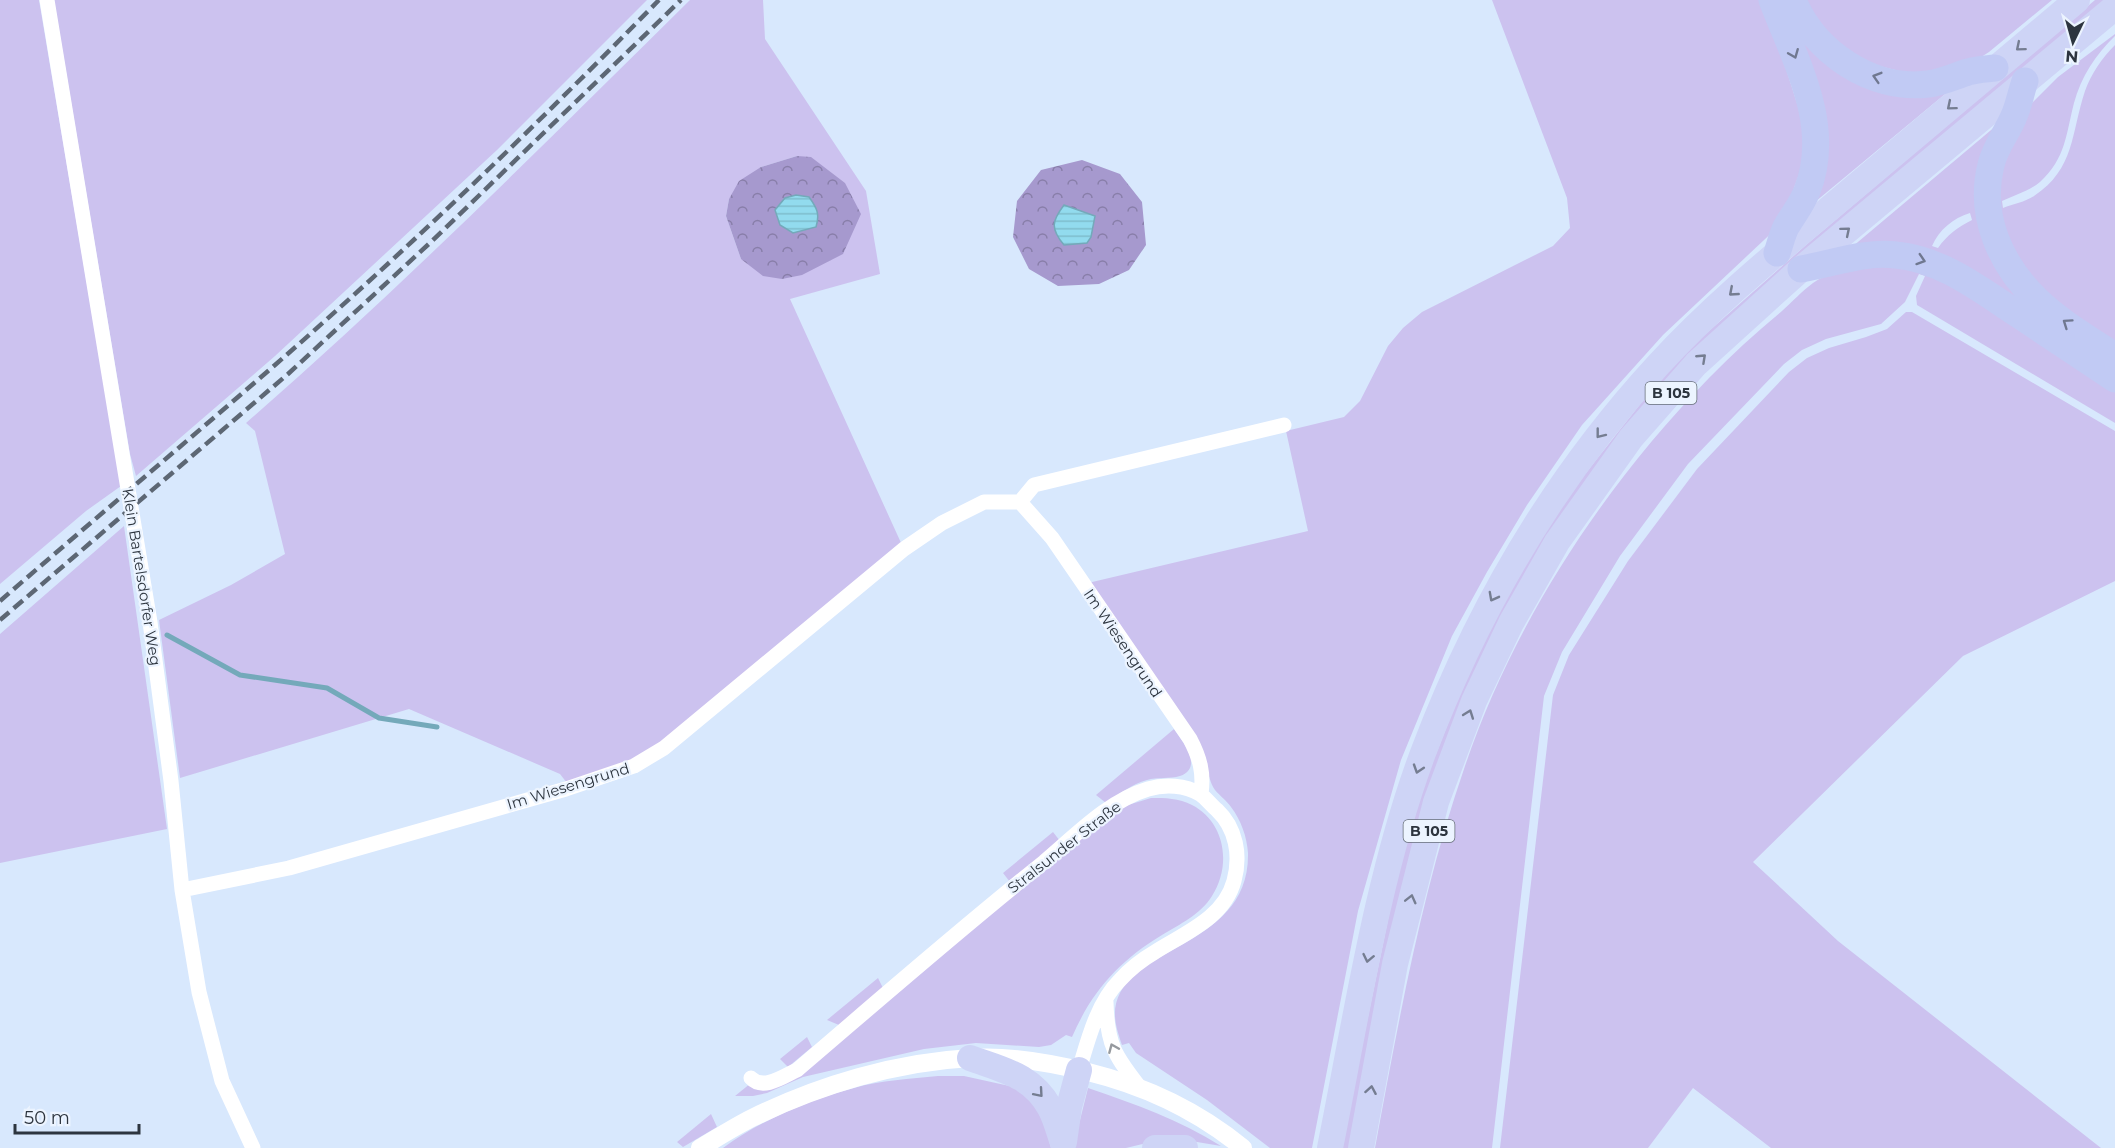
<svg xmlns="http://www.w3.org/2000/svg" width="2115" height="1148" viewBox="0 0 2115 1148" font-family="Montserrat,sans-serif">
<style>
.green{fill:#ccc2ef;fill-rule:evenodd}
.forest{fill:url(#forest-crowns)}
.water{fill:url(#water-rules);stroke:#74a9ba;stroke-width:1.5}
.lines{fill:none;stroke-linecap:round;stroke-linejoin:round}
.stream{stroke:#74a9ba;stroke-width:5}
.minor{stroke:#fff;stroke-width:15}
.tertiary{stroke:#fff;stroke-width:18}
.trunk{stroke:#ced4f6;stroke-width:26}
.motorway{stroke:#c1caf4;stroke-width:27}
.rail{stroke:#5d6774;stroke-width:4.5;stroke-dasharray:12 6;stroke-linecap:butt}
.oneway{stroke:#757d91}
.oneway2{stroke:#707890}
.oneway3{stroke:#969a9f}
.labels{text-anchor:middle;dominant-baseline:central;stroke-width:4.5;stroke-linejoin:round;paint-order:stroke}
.shield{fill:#ecf4ff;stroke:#666e79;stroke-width:1.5}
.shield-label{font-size:14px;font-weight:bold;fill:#2d353f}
.street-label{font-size:15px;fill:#2d353f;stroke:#ecf4ff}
</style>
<defs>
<pattern id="forest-crowns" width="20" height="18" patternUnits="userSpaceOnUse" patternTransform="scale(1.5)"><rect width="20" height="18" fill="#a699ce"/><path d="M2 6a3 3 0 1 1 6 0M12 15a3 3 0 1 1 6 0" fill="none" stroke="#887ea9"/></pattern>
<pattern id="water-rules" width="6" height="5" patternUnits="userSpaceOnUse" patternTransform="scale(1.5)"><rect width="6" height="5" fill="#92dbee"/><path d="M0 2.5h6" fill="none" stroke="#7ebdcd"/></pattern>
</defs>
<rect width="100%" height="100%" fill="#d8e8fd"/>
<!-- green -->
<path class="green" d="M0 0H39L121 486 86 511 0 584Z
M54 0H647L497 150 275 356 136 476 130 454Z
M690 0H763L765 39 866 191 880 274 790 299 902 545 663 744 631 760 567 783 560 774 409 709 180 778 159 620 231 585 285 554 255 431 246 423C400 289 544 144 690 0ZM797 156 843 254 741 259 726 216 729 199 761 167Z
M1492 0H1764L1810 144 1781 224 1663 335 1582 425 1527 505 1487 572 1452 636 1401 760 1358 911 1312 1148H1270L1207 1100 1136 1053 1129 1043 1122 1045C1119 1036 1115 1025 1115 1015 1115 944 1250 952 1248 853 1247 837 1241 820 1231 807 1227 801 1220 796 1215 790 1207 780 1206 753 1197 739 1164 686 1124 635 1088 583L1308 531 1286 431 1344 417 1360 401 1388 346 1403 328 1422 312 1553 246 1570 228 1567 198Z
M1785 0 1818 51 1956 85 1815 202Z
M1799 0H2052L1989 52 1964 68 1916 78 1843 56Z
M2095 0H2107L1707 342 1483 655 1351 1148H1341L1398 871 1423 787 1476 652 1555 512 1656 384 1700 339 1806 245Z
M2115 34V36C2096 54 2081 77 2074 103 2066 134 2066 158 2040 182 2029 191 2015 195 2002 201L2003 208C2013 204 2025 202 2034 196 2075 169 2071 133 2085 91 2091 74 2102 58 2115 45V348L2065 314 2015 264 1993 188 2027 108 2058 77Z
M2003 120 1982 178 2033 305 1973 277 1852 247ZM1970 213 1972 220C1958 227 1947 235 1938 248L1932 246C1939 230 1953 218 1970 213Z
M1856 264 1925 268 2115 387V423L1917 305 1916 296 1925 276 1919 274 1905 302 1881 324 1826 339 1802 350 1784 364 1688 464 1620 556 1562 652 1544 696 1492 1148H1375C1399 1019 1422 890 1465 766 1514 622 1603 487 1709 378 1732 354 1757 332 1782 311 1792 302 1802 291 1813 283 1826 274 1842 269 1856 264Z
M1906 312H1912L2115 431V581L1963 656 1753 862 1838 941 2101 1148H1771L1693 1088 1648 1148H1500L1553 695 1569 655 1628 561 1697 469 1789 372 1807 358 1829 348 1866 337 1887 329Z
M124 526 167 829 0 863V634Z
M1174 729C1183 742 1204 767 1180 776 1170 779 1157 777 1147 780 1132 784 1119 794 1106 803L1096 795Z
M1151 798C1165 798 1179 798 1192 805 1225 822 1232 865 1212 896 1200 915 1180 924 1162 935 1119 961 1092 991 1072 1037L1066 1035 1051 1045 1039 1047 976 1043 924 1049 803 1077 767 1093 753 1096H735L751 1083 765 1089 1107 817 1128 805Z
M1053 832 1060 841 1010 882 1003 873Z
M878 978 883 988 839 1025 827 1020Z
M807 1037 812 1047 788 1067 780 1059Z
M938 1076H964L1014 1087 1040 1107 1051 1148H723C761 1120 809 1100 854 1088 881 1080 910 1079 938 1076Z
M1088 1088C1135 1104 1180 1120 1221 1146L1179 1139 1159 1140 1126 1148H1073Z
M711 1114 717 1127 683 1147 677 1142Z"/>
<!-- forest -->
<path class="forest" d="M797 156 811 157 845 183 861 214 843 254 802 275 782 279 763 276 741 259 726 216 729 199 739 181 761 167Z
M1082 160 1120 174 1142 202 1146 245 1129 270 1099 284 1058 286 1029 269 1013 237 1017 201 1041 170Z"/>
<!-- water -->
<path class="water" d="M796 195 809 197C817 208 820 214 816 227L793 233 780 225 775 210 785 198Z
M1064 205 1095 216 1091 237 1087 243 1064 245C1050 228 1052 221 1064 205Z"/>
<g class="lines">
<!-- stream -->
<path class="stream" d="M167 635 240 675 327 688 379 718 437 727"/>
<!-- minor -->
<path class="minor" d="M47 0 150 622 171 781 182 890 199 992 222 1081 253 1148
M1020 502 1052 538 1190 739C1200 758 1204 773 1201 794
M182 890 289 868 566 789 634 766 664 748 904 549 942 523 984 502H1020L1034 485 1284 425
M1106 1002C1107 1045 1115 1056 1141 1089
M751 1078C763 1091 784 1076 797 1070 879 1000 960 929 1044 862 1075 836 1108 801 1148 789 1165 784 1185 785 1200 794 1206 798 1211 805 1217 810 1236 828 1241 855 1234 881 1224 918 1185 933 1155 952 1143 959 1130 969 1120 980 1097 1003 1088 1040 1079 1070"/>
<!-- tertiary -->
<path class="tertiary" d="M700 1148C717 1138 734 1127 752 1118 819 1085 896 1062 971 1058 1009 1055 1051 1063 1088 1072 1145 1086 1198 1111 1243 1148"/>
<!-- trunk -->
<path class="trunk" d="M970 1058C1003 1070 1032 1075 1050 1108 1056 1119 1059 1132 1063 1143
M1064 1142 1069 1107 1079 1070
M1155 1148H1185
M1330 1148C1356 1019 1377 876 1423 753 1477 610 1555 477 1658 365 1714 304 1779 251 1843 197 1921 132 1999 65 2077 0
M1361 1148 1395 964 1436 802 1474 701 1511 623 1557 542 1631 438 1696 364 1801 269 2115 7"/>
<!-- motorway -->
<path class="motorway" d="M1772 0C1795 61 1833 125 1807 191 1802 204 1793 215 1786 227 1782 235 1780 245 1777 253
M1793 0C1814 52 1872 91 1928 84 1943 82 1955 76 1968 72 1977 69 1987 69 1995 68
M2025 81C2021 92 2019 105 2014 116 2007 133 1995 147 1991 165 1978 216 2001 265 2037 300 2060 322 2089 339 2115 356
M1801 269C1832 264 1865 251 1896 255 1942 259 1982 291 2019 315 2051 336 2083 358 2115 379"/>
<!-- rail -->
<path class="rail" d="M0 601C91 522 184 444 275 365 408 249 536 126 659 0
M0 620 288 374 432 241 681 0"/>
</g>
<!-- one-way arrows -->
<defs><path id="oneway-chevron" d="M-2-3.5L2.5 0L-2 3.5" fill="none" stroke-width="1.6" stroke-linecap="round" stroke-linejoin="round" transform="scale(1.5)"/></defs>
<g class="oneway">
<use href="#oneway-chevron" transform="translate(2020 47) rotate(140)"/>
<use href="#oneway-chevron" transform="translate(1951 106) rotate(140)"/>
<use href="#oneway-chevron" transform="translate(1846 231) rotate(-40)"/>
<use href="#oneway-chevron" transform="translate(1733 292) rotate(139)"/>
<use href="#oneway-chevron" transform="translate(1702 358) rotate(-43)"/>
<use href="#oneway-chevron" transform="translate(1600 434) rotate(128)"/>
<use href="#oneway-chevron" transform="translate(1493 597) rotate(118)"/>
<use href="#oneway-chevron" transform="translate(1469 714) rotate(-70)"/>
<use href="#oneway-chevron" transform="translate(1418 769) rotate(108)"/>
<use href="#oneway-chevron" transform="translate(1411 899) rotate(-76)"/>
<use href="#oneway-chevron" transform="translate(1368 958) rotate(102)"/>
<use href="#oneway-chevron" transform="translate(1371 1090) rotate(-80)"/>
<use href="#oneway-chevron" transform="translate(1039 1093) rotate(49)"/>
</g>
<g class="oneway2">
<use href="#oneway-chevron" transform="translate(1794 54) rotate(68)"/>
<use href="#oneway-chevron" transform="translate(1877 77) rotate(-163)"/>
<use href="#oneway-chevron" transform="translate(1921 260) rotate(18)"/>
<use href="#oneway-chevron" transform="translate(2067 323) rotate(-145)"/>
</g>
<use class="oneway3" href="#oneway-chevron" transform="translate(1113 1048) rotate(-113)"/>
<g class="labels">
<!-- shield labels -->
<g class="shield">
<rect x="1645.5" y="382" width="51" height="22" rx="4.5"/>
<rect x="1403.5" y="820" width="51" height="22" rx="4.5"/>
</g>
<g class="shield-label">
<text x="1671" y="393">B 105</text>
<text x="1429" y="831">B 105</text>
</g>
<!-- street labels -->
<g class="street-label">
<text transform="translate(142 577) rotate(81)">Klein Bartelsdorfer Weg</text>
<text transform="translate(1123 643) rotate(56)">Im Wiesengrund</text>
<text transform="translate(568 786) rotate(-17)">Im Wiesengrund</text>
<text transform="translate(1064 847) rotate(-38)">Stralsunder Straße</text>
</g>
</g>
<!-- north arrow -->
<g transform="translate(2073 42) rotate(185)" stroke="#ecf4ff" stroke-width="4.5" paint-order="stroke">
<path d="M0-4.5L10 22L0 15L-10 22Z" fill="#2d353f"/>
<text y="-9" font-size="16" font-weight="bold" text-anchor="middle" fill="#2d353f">N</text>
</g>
<!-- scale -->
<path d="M15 1124v9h124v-9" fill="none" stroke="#2d353f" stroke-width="3"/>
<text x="24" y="1124" font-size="18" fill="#2d353f" stroke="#ecf4ff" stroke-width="4.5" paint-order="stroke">50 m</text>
</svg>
